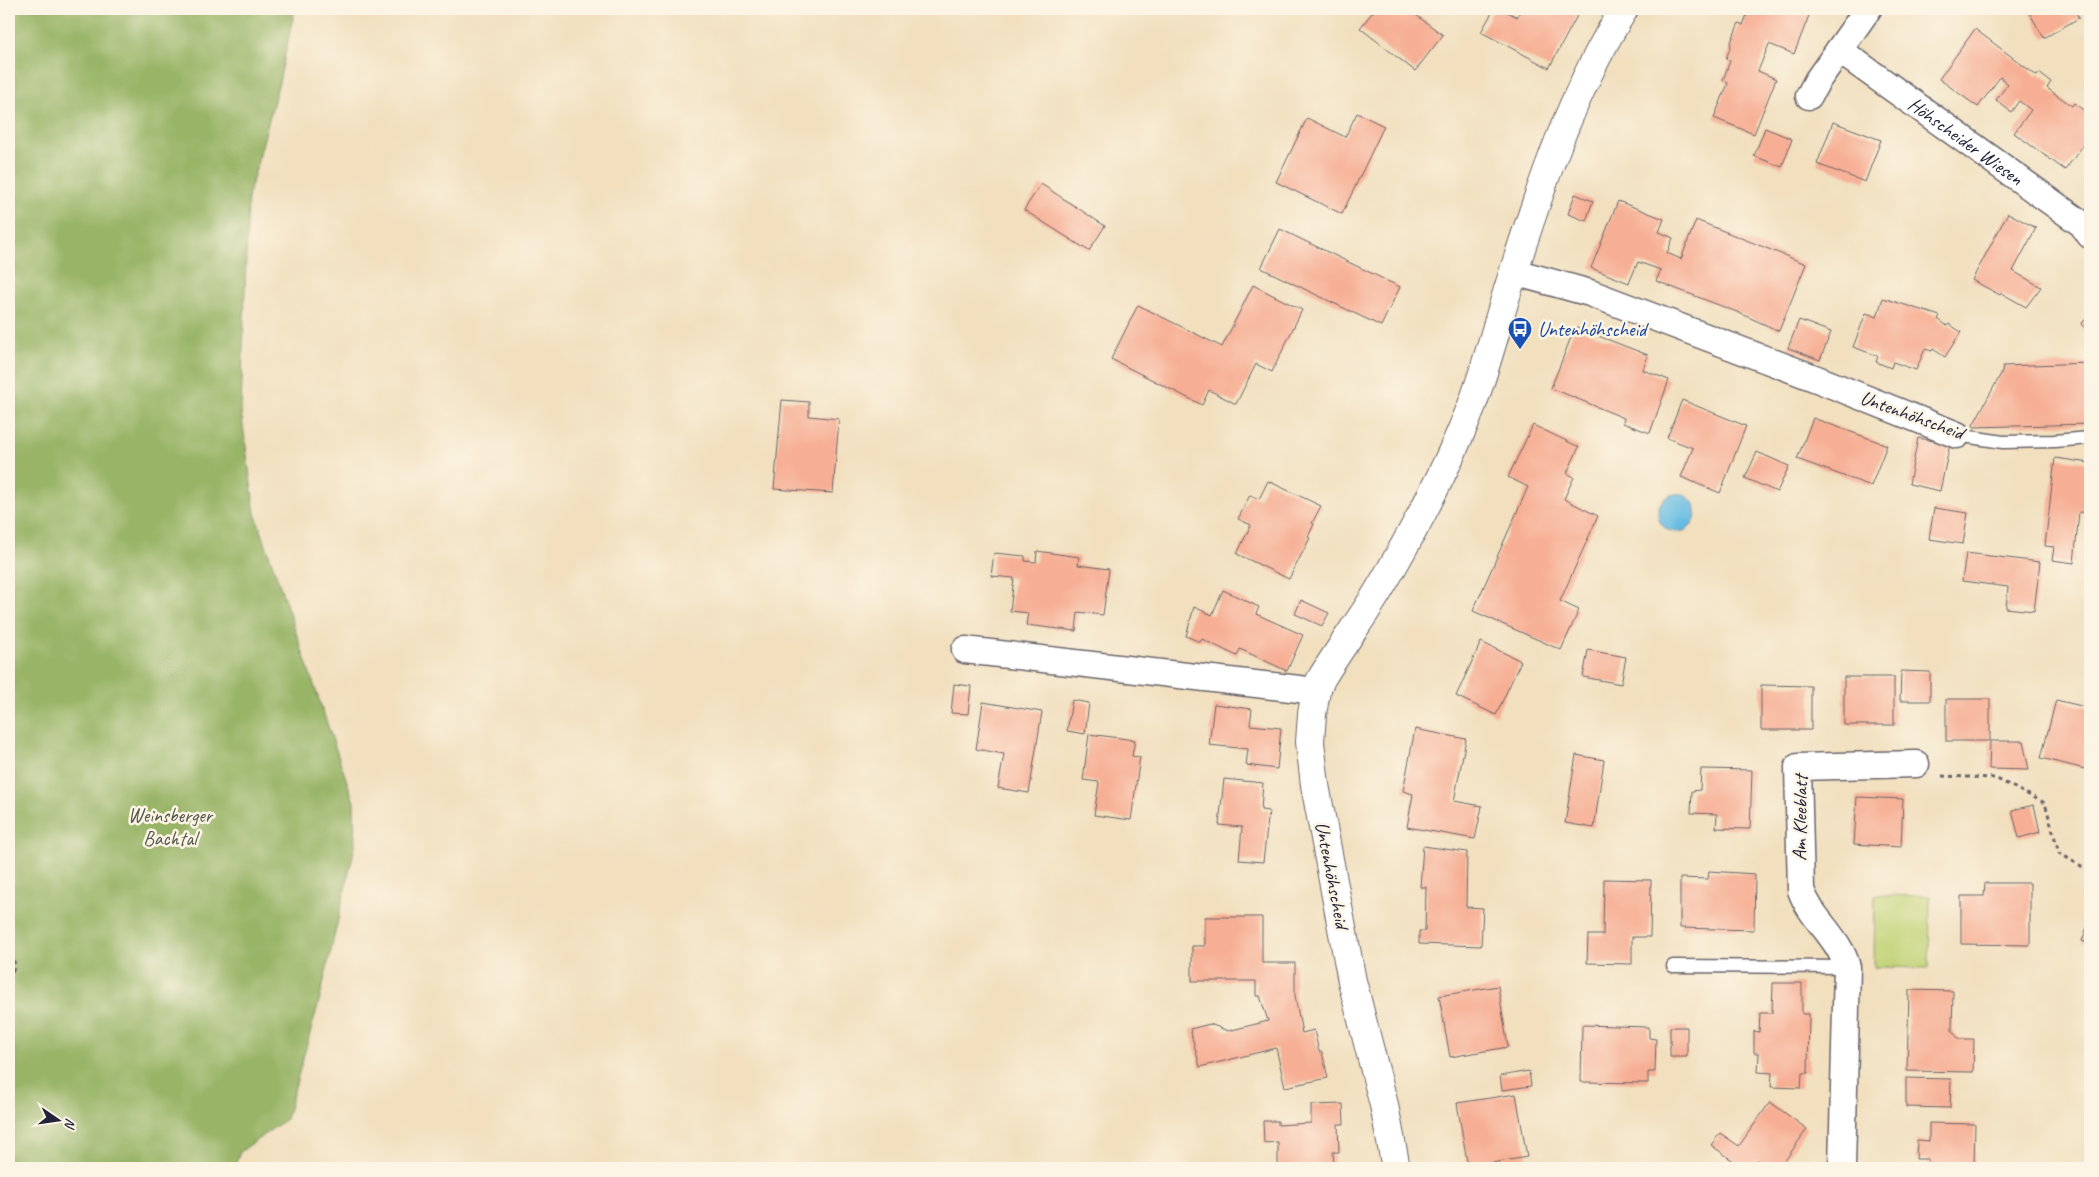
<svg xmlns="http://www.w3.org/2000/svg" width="2099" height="1177" viewBox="0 0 2099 1177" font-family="Caveat,sans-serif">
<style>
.green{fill:#c0d275;stroke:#717a58}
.forest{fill:#98b466;stroke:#5d6b50}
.water{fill:#65bce2;stroke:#446f8e}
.building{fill:#f6af94}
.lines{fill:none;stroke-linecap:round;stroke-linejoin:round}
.lane-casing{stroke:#6a6469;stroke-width:15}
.street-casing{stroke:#6a6469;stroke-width:29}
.secondary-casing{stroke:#6a6469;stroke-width:30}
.path{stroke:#6a6469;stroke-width:3;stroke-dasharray:4 4;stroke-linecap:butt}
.lane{stroke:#fff;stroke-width:12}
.street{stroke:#fff;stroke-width:26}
.secondary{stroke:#fff;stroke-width:28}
.labels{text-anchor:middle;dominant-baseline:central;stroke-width:5;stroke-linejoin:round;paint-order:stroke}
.street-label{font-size:20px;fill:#22223b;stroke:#fcf5e5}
.transit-label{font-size:20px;fill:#164399;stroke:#fcf5e5;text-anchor:start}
.park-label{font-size:20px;fill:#51574c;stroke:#fcf5e5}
</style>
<rect width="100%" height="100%" fill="#fcf5e5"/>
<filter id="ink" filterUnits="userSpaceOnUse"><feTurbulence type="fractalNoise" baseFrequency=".02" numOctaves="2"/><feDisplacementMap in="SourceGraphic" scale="10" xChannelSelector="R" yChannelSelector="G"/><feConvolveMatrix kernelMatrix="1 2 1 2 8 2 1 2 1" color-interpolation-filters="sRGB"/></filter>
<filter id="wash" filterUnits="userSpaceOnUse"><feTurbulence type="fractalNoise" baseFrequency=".0096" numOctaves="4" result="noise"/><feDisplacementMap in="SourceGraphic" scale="20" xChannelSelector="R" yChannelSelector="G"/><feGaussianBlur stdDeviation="1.12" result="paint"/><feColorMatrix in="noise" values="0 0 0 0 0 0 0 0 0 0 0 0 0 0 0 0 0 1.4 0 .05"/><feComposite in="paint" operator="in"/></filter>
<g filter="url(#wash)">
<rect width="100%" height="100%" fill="#f1dfbe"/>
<!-- green -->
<path class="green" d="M1875 895 1930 896 1929 968 1874 967Z"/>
<!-- forest -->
<path class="forest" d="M9 9H295L279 82 248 198 241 411 255 513 354 802 355 846 320 998 286 1119 240 1152 234 1168H9Z"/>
<!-- water -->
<path class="water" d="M1658 513a19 19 0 1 1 38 0a19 19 0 1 1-38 0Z"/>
<g id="blocks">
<!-- building -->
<path class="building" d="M1375 9H1408L1443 35 1415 71 1360 28Z
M1494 9H1502L1517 17 1521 9H1564L1577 16 1549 68 1481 32Z
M1749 9H1798L1810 13 1794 54 1769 44 1758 71 1776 79 1754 134 1714 118 1728 83 1723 80 1730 61 1726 59 1731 45 1730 44 1739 23 1743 25Z
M2027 9H2074L2079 18 2044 38Z
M1975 29 2037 76 2039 73 2051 82 2047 88 2072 106 2074 103 2090 115V136L2065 170 2014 133 2031 110 2019 101 2011 112 1996 100 2008 84 2000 77 1978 107 1939 79Z
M1357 113 1384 126 1342 214 1276 182 1307 118 1345 137Z
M1833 122 1881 140 1865 182 1817 164Z
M1765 128 1792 139 1782 167 1754 156Z
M1041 184 1105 226 1089 251 1024 210Z
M1575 194 1593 201 1586 221 1568 214Z
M1618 201 1664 219 1659 232 1673 238 1667 253 1681 259 1696 220 1806 264 1779 331 1737 312 1656 281 1661 270 1638 262 1629 283 1591 268Z
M2008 213 2036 228 2013 271 2041 287 2026 307 2001 293 2000 295 1972 280Z
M1280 229 1400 287 1381 326 1261 268Z
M1253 285 1302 310 1272 372 1256 364 1236 404 1209 390 1202 405 1111 359 1138 305 1222 347Z
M1883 298 1940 316 1938 319 1947 326 1949 324 1961 332 1945 357 1933 349 1932 351 1925 349 1916 370 1893 362 1891 368 1876 362 1878 356 1853 347 1866 313 1877 317Z
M2090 315V334L2081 324Z
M1799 320 1831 332 1820 360 1788 348Z
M1575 327 1648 355 1643 370 1669 380 1650 433 1623 423 1624 418 1551 388Z
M2090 363V424L1974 427 1973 425 2002 372 2003 366Z
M782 400 809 402V416L839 419 833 493 774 489Z
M1682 400 1746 426 1720 493 1681 477 1693 448 1667 438Z
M1813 418 1887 445 1871 486 1797 459Z
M1533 425 1579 447 1567 473 1574 477 1564 499 1598 516 1560 601 1579 610 1561 650 1473 611 1528 487 1508 477Z
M1918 438 1950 444 1940 491 1909 484Z
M1757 452 1789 466 1777 492 1745 478Z
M2055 458 2090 463V513L2079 512 2074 563 2052 560 2054 547 2045 546Z
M1268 481 1321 506 1312 523 1314 524 1308 537 1310 538 1289 579 1237 554 1251 525 1238 519 1250 495 1259 499Z
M1934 508 1968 513 1963 544 1929 539Z
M1037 551 1079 557 1078 565 1109 569 1103 615 1078 612 1076 631 1026 625 1028 613 1010 611 1014 578 991 576 994 553 1025 556V561L1036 562Z
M1966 553 2040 562 2034 611 2006 608 2008 587 1962 581Z
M1223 590 1259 607 1256 614 1303 635 1287 671 1240 649 1237 656 1202 639 1200 642 1186 636 1194 607 1212 615Z
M1301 600 1329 613 1322 626 1295 614Z
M1481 642 1521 661 1496 715 1456 696Z
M1588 650 1626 657 1621 684 1583 677Z
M1901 671 1930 672V701H1900Z
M1844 677H1894V725H1844Z
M954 684 971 686 968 714 951 713Z
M1761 685 1811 686V730H1761Z
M1946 699H1990V741H1946Z
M1072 700 1089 703 1085 734 1067 731Z
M2056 700 2090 708 2089 770 2041 758Z
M983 702 1042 712 1029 793 998 788 1004 754 976 749Z
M1214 704 1252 709 1250 725 1281 728 1277 769 1246 765 1248 749 1209 745Z
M1415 729 1466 739 1454 801 1482 806 1475 839 1407 827 1413 794 1403 791Z
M1089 734 1135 740 1132 756 1140 757 1131 820 1094 815 1099 782 1083 780Z
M1990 741H2023L2029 770 1989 769Z
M1576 755 1604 760 1594 828 1565 823Z
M1701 769 1752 770 1750 829 1716 828 1717 814 1691 813 1692 791 1700 790Z
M1224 779 1263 783 1261 810 1269 811 1263 862 1239 860 1242 827 1219 825Z
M1857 797 1903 799 1901 847 1854 844Z
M2034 805 2040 832 2019 838 2012 810Z
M1423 846 1467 852 1466 907 1483 908 1481 946 1419 944V931H1425L1426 887H1420Z
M1709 871 1755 874 1754 930 1680 928V878L1708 879Z
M1604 879 1651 880 1650 937H1632V964L1587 963 1588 935H1603Z
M1985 883H2030V945L1961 944V896H1984Z
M1205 917H1262V963H1295V996L1302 1033 1314 1030 1319 1052H1322L1328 1078 1285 1087 1276 1048 1200 1067 1190 1029 1210 1024 1228 1031 1268 1021 1260 996H1256V981H1192V946H1205Z
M2090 919V944L2082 941Z
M1773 983H1802V1014H1809L1808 1073H1802L1801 1088 1771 1087 1772 1073 1758 1072 1759 1053H1754V1031L1759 1032 1760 1013H1772Z
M1498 986 1508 1047 1450 1057 1439 996Z
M1909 990 1953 991 1952 1031 1959 1039H1974L1973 1072 1907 1071Z
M1582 1025 1649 1027V1038L1656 1039 1655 1072H1648V1083L1581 1082Z
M1670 1027H1687V1057H1670Z
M1529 1071 1531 1086 1502 1090 1500 1076Z
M1906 1078 1951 1079 1950 1108 1906 1107Z
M1516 1094 1527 1157 1468 1167 1457 1103Z
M1770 1102 1807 1129 1780 1168H1769L1757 1160 1751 1168H1743L1711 1145 1720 1133 1739 1146Z
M1343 1104 1344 1124H1338L1339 1152H1333L1334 1168H1278V1142L1264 1143 1263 1121H1278V1125L1311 1123V1105Z
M1929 1123 1975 1124 1974 1168H1928V1159H1916L1917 1140 1929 1141Z
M1545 1162 1546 1168H1516L1515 1167Z"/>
</g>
</g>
<g filter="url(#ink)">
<use href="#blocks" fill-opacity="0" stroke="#6a6469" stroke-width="1"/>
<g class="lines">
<defs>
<path id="lane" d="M1957 435 2003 442 2054 441 2090 438
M1673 966 1847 967"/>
<g id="street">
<path id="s1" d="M1839 50 2082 224 2090 235"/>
<path d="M1809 96 1817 81 1868 9"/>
<path d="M1514 272 1590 293 1817 379 1957 435"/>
<path d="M965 650 1316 691"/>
<path d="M1842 1168 1847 967C1839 937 1811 919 1801 890L1798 767 1916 764"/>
</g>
<path id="secondary" d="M1396 1168 1384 1105 1352 981 1315 785 1310 742 1312 714 1316 691 1321 679C1339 649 1361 620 1379 590 1414 531 1447 469 1472 405 1487 365 1497 324 1510 283 1540 188 1571 94 1624 9"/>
</defs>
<!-- lane casing -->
<use href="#lane" class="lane-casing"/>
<!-- street casing -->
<use href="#street" class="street-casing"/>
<!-- secondary casing -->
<use href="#secondary" class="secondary-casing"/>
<!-- path -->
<path class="path" d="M1942 776 1995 778 2045 803 2059 853 2090 871
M9 945 15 965 9 981"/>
<!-- lane -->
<use href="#lane" class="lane"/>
<!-- street -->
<use href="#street" class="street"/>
<!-- secondary -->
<use href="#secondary" class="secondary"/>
</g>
</g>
<!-- icons -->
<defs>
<symbol id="bus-pin" viewBox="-11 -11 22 30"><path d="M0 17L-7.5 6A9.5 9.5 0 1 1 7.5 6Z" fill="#1a4fb4" stroke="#fcf5e5"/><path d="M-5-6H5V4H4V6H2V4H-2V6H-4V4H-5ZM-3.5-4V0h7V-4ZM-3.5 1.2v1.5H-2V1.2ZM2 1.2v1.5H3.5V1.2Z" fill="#fff"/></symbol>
</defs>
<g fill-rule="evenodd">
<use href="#bus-pin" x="1506" y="315" width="28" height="38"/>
</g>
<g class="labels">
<!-- street labels -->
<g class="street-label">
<text stroke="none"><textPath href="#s1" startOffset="156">Höhscheider Wiesen</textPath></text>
<text transform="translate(1912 415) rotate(20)">Untenhöhscheid</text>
<text transform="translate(1800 818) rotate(-89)">Am Kleeblatt</text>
<text transform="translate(1332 875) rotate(79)">Untenhöhscheid</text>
</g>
<!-- transit labels -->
<g class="transit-label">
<text x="1538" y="329">Untenhöhscheid</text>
</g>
<!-- park labels -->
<g class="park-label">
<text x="170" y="815">Weinsberger<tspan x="170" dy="23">Bachtal</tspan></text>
</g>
</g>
<!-- margin -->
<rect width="2099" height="1177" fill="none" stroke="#fcf5e5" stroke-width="30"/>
<!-- north arrow -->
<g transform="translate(58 1120) rotate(103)" stroke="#fcf5e5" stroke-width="4" paint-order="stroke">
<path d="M0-4L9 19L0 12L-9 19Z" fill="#22223b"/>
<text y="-8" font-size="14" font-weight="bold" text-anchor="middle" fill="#22223b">N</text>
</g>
</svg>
